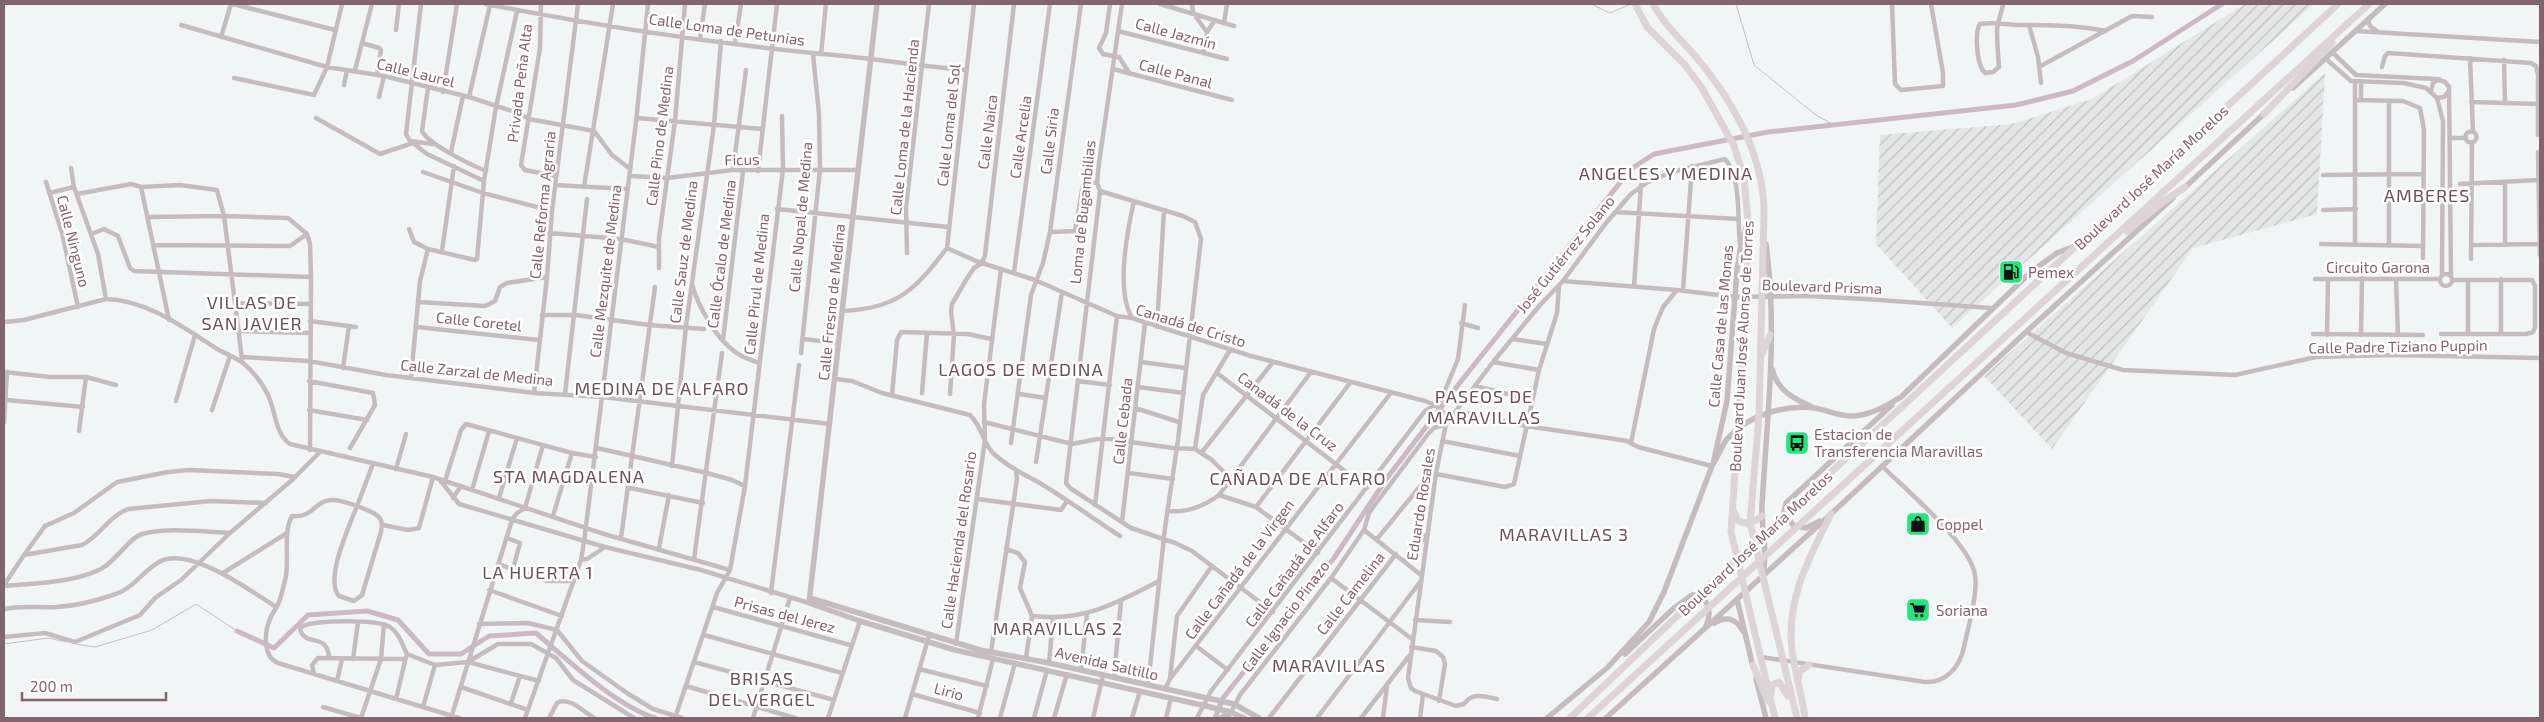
<svg xmlns="http://www.w3.org/2000/svg" width="2544" height="722" viewBox="0 0 2544 722" font-family="'Exo 2',sans-serif">
<style>
.industrial{fill:url(#industrial-furrows)}
.lines{fill:none;stroke-linecap:round;stroke-linejoin:round}
.stream{stroke:#cbbac3;stroke-width:1}
.canal{stroke:#cbbac3;stroke-width:5}
.minor{stroke:#c5bcbf;stroke-width:4.5}
.tertiary{stroke:#c5bcbf;stroke-width:5.5}
.primary{stroke:#dcd4d6;stroke-width:7}
.labels{text-anchor:middle;dominant-baseline:central;stroke-width:5;stroke-linejoin:round;paint-order:stroke}
.street-label{font-size:15px;fill:#84646e;stroke:#fff}
.poi-label{font-size:15px;fill:#84646e;stroke:#fff;text-anchor:start}
.quarter-label{font-size:18px;letter-spacing:1px;fill:#695259;stroke:#fff}
</style>
<defs>
<pattern id="industrial-furrows" width="10" height="10" patternUnits="userSpaceOnUse" patternTransform="scale(1.25)"><rect width="10" height="10" fill="#e5e6e6"/><path d="M-1 1l2-2M0 10L10 0M9 11l2-2" fill="none" stroke="#bfbebf"/></pattern>
</defs>
<rect width="100%" height="100%" fill="#f2f5f6"/>
<!-- industrial -->
<path class="industrial" d="M2245 4H2314L1952 328 1876 244 1880 135 2012 124 2092 99Z
M2325 73 2317 214 2193 248 2052 449 1984 376Z"/>
<g class="lines">
<!-- stream -->
<path class="stream" d="M1591 4 1610 13 1631 4
M1736 4 1754 65 1816 115 1834 125
M4 644 48 638 67 642
M76 644 95 647 152 630 196 604 237 631"/>
<!-- canal -->
<path class="canal" d="M237 631 274 648 308 615 367 611 398 620 429 654H461L489 636 536 633C569 661 615 705 655 718
M1215 718 1223 698 1334 558 1387 478 1462 380 1631 169 1654 154 1768 132 2016 105 2073 91 2133 61 2222 4"/>
<!-- minor -->
<path class="minor" d="M233 4 335 30
M421 4 406 134 410 141 433 144
M486 4C597 26 711 43 823 54 871 58 918 66 966 70
M541 4 540 48 521 165 525 170 556 176
M1110 4 1106 33 1099 48 1103 54 1119 57 1130 74
M1122 4 1099 163 1097 183 1100 191 1066 483 1070 488 1131 528 1175 543 1192 551 1273 612
M1160 4 1234 26
M1192 4 1193 13 1207 32 1203 53
M1892 4 1895 84 1901 90 1943 86V73L1931 4
M2003 4C2002 13 1997 22 1997 31 1997 43 1998 55 1999 67L1993 72 1985 73C1977 66 1974 33 1980 24 1992 22 2004 24 2016 25 2046 25 2077 25 2106 31
M2368 20 2370 26 2377 31
M1224 23 1227 4
M181 25 327 67 384 76 469 97 521 114 529 119 594 131 612 155 629 168
M2029 25 2038 57 2041 83
M396 30 399 4
M1118 31 1227 59
M2356 31 2540 42
M1207 32 1215 20
M221 37 231 4
M700 38 705 4
M362 43 379 48 381 50 377 75
M735 43 741 4
M2333 53 2356 75 2436 79 2445 82 2449 87 2451 275
M821 54 826 4
M2470 58 2473 131
M2326 59 2351 81 2404 83 2426 88 2437 98 2443 121 2442 275
M2504 60 2505 103
M2039 67 2132 16 2152 17
M2382 67 2385 56 2388 53 2531 63 2536 66 2538 75V135
M1113 69 1232 100
M355 70 372 4
M234 78 314 95 327 67 342 4
M2355 81V244
M2361 81V100
M344 85 347 70
M428 88 422 131C428 144 471 165 486 171
M2431 91 2433 83 2439 79
M443 92 457 4
M379 97 384 76
M469 97 490 5
M2437 98 2444 97 2449 91
M2355 100 2403 101 2420 108 2424 130 2423 258
M2471 102 2538 104
M316 118 380 154 413 143 427 154 484 181 477 259 475 260 428 249 414 242 409 229
M637 118 762 129
M2465.5 137a5.5 5.5 0 1 1 11 0a5.5 5.5 0 1 1-11 0Z
M2450 138H2466
M451 152 463 96
M2538 152 2540 255
M71 168 74 187 98 254 106 299
M733 170 746 70
M758 171 777 4
M423 172 483 193 552 211
M2323 175 2423 174
M629 176 667 178 733 170H857
M484 181 496 107 517 11
M46 182 62 233 78 307
M2505 182V245
M2460 184 2538 180
M555 185 627 189
M141 187 180 185 217 190 224 216 242 359
M141 187 169 320
M584 187 613 4
M1100 191 1183 216 1195 222 1201 239 1178 440 1165 528 1148 685
M49 193 74 187
M77 194 131 184 141 187
M777 209 948 227
M2323 210 2356 209
M1615 212 1738 219
M148 217 224 216 288 218 307 234 310 244 311 277 310 450
M1050 232 1075 231 1083 185 1086 182 1097 183
M549 233 621 239 659 247
M91 234 104 229 118 236 130 268 134 271 311 277
M2321 244 2422 246
M154 245 290 246 307 234
M2471 245 2539 244
M2389 246V101
M947 248 976 261 1035 280 1117 316 1132 318 1251 356 1425 401 1435 405 1450 418
M947 248 974 4
M442 251 454 166
M907 253 906 207 929 4
M2471 259 2472 142
M659 268V238L675 121 685 4
M1014 272 1050 4
M2440 280a6 6 0 1 1 12 0a6 6 0 1 1-12 0Z
M2315 279H2440
M2396 279 2398 335
M1563 281 1677 290 1735 297 1807 296 1865 299 1991 308
M692 284C698 306 715 337 734 351 741 357 751 360 759 363
M1634 286 1641 185
M1683 290 1692 166
M418 302 485 306 495 301 500 287 507 283 547 277
M236 303 311 304
M842 311C897 309 915 290 947 248
M542 315H576L649 325 704 329
M1132 318C1116 291 1127 232 1134 201
M310 321 356 327
M4 322 24 320 106 299C148 300 185 329 219 350 227 354 236 358 243 363 253 371 261 382 267 393 276 409 274 433 290 444L433 477 604 534 730 570
M1461 323 1478 328
M417 327 539 340
M1157 327 1164 210
M239 331 309 333
M2026 332 2066 353 2123 370 2235 375 2316 357 2393 355 2540 358
M2468 333V280
M2313 334 2423 335
M2441 334H2526L2533 332 2535 327V286L2532 280H2452
M2501 334V279
M2327 335 2328 279
M2361 335 2362 278
M803 339 838 343
M1512 339 1547 344
M723 340 743 171
M801 353 820 169 819 114 813 54
M242 357 309 361 386 375 534 393 603 397 830 424
M1141 362 1186 368
M1493 362 1539 370
M343 368 349 326
M4 372 50 377H86L116 385
M1217 373 1367 488
M411 378 420 281 428 249
M835 379 852 381 882 393 970 415C982 426 983 444 994 454 1009 468 1026 475 1043 485 1069 501 1094 519 1120 536
M309 381 373 393 375 405 350 448
M1078 381 1110 385
M1475 386 1532 400
M1138 387 1184 393
M534 393 547 277 552 211 578 4
M922 393 927 333
M565 394 587 199
M950 394 954 335 951 312 952 304 966 280 974 268 982 263 985 255 1014 4
M1019 394 1046 398
M892 395 897 340 901 332 968 334 991 339
M7 400 83 407
M176 401 195 335
M1135 408 1179 422
M212 410 230 356
M309 410 367 420
M1457 411 1526 426 1615 439 1627 441 1638 447 1712 466
M4 422 7 372
M984 422 1072 444 1103 438 1173 448 1195 449 1212 460 1231 479
M79 431 86 377
M1442 441 1520 456
M1011 443 1031 295 1043 263 1050 232 1081 4
M1631 443 1654 329 1663 307 1677 290
M597 448 707 473 732 480 745 486
M1195 449 1203 395 1230 350
M1202 452 1273 362
M1036 462 1062 292
M373 464 357 506C350 525 324 579 339 596L354 601 362 595 381 532C382 526 383 522 379 517 372 510 340 499 331 500 314 501 314 518 292 516 283 532 289 556 286 576 284 584 282 594 279 602 277 608 272 613 270 619 264 633 263 657 278 663L459 718
M672 466 686 326 714 125 721 41
M396 469 406 434
M1129 473 1173 479
M440 480 459 504 605 547
M445 481 461 430 466 424 572 453 596 457
M630 488 703 503
M472 490 489 431
M1219 495 1256 507 1318 553
M453 498 461 486
M499 498 517 438
M977 499 1061 510 1067 501
M1095 505 1117 316
M1256 507 1350 383
M1167 511C1187 513 1203 507 1219 495L1311 372
M553 516 572 453
M1122 522 1145 323
M383 525 408 530 419 528 433 477
M1364 530 1421 575
M507 538 520 543 513 569
M621 538 655 287
M1377 539 1431 473 1505 487 1514 484 1539 370 1557 313 1559 285
M659 548 669 495
M1006 549 1018 553 1025 562 1020 588 1032 616 1026 658
M24 555 45 526 74 513 117 482 168 472 189 470 278 474 295 477
M694 559 722 353
M581 560 587 559 605 547 701 570 809 603
M1405 561 1428 533
M498 564 548 581H574
M223 573 287 533
M1331 578 1412 639
M4 585 24 555 82 545C100 536 109 516 128 509L211 501 266 503
M4 586C35 583 73 583 101 569 116 561 129 538 142 534 169 527 203 532 230 533
M489 590 562 616
M771 593 799 365
M713 607 850 645
M4 609C22 605 39 608 57 607 77 606 95 601 113 595 132 590 143 571 159 562 189 545 251 591 276 607
M1032 616C1083 622 1115 604 1159 581
M1415 620 1450 622
M479 624 528 623 557 630 582 661 627 693 653 709 682 718
M704 635 842 673
M4 637 45 633 75 642 140 615 155 598 181 580 230 533 292 480 320 452
M956 644 985 440 984 404 1001 269
M1196 646 1228 670
M1411 647 1436 651 1443 657 1445 664 1439 701
M991 652 1017 479 1016 471
M1761 657 1925 682C1946 683 1960 667 1964 647 1968 628 1978 594 1975 575 1971 544 1905 489 1882 466
M329 658C327 631 305 648 300 629L303 626C317 620 377 619 390 627 399 633 402 644 407 654L435 665 468 662 498 644H531L556 658 573 680 634 718
M353 659 358 622
M468 662 539 681
M694 662 834 700
M1049 663 1053 619
M919 669 987 686
M1081 670 1087 614
M314 674 312 665 318 658 405 659
M1114 677 1121 601
M1170 678 1177 616 1212 566
M337 681 342 659
M686 686 795 718
M461 687 528 710
M1165 689 1170 679 1390 394
M912 694 980 713
M396 699 406 657
M1497 699C1484 696 1472 692 1464 704L1456 706 1415 691 1411 688 1408 678 1436 473 1446 424 1493 362 1540 305 1563 281 1606 223 1631 194 1648 182 1672 172 1725 159C1742 178 1737 220 1740 244
M511 703 520 676
M323 707 361 718
M423 707 435 665
M361 718 381 659 384 624
M451 718 512 520 516 514 525 508 543 445
M525 718 581 560 584 542 636 122 648 4
M549 718 557 703C569 696 584 712 594 718
M675 718 717 593 730 570 745 486 783 169 782 116
M753 718 790 598
M828 718 860 621
M905 718 929 636
M978 718 993 659
M1000 718 1015 663
M1034 718 1047 670
M1054 718 1067 674
M1093 718 1103 675
M1132 718 1140 691
M1166 718 1171 698
M1197 718 1211 691 1425 411 1441 400 1458 359 1465 305
M1220 718 1230 712
M1228 718 1240 695 1331 578 1364 530 1369 513 1377 502 1428 434 1434 428 1446 424
M1269 718 1396 554
M1317 718 1420 582
M1361 718 1409 656
M1383 718 1387 686
M1420 718 1423 695"/>
<!-- tertiary -->
<path class="tertiary" d="M877 4 809 603 860 621 955 650 1206 706 1230 712 1244 718
M2293 88 2385 4
M2182 190 2267 111
M1772 369C1778 391 1793 398 1812 407
M1713 464 1727 401 1737 270 1741 245 1747 224
M1820 521 1806 528 1793 525 1784 512 1786 503 1892 405
M1763 573C1768 551 1761 528 1762 505 1767 419 1778 330 1766 244
M810 598 980 650 1049 663 1234 704 1259 718
M1737 599 1753 667
M1714 623C1726 616 1736 618 1743 631
M1625 654 1674 608 1692 595C1709 594 1712 614 1706 626
M1756 679 1766 718
M1547 718 1607 668 1649 622 1664 592 1712 466C1718 457 1721 447 1727 439 1747 416 1784 404 1814 408 1828 410 1840 417 1855 416 1873 414 1886 406 1901 397L2032 271 2057 253 2075 246
M1606 718 1831 514 2026 332 2173 198"/>
<!-- primary -->
<path class="primary" d="M1635 4 1647 27 1685 65 1702 88 1734 146 1744 177 1748 223 1745 321 1731 532 1775 718
M1653 4C1664 25 1681 39 1696 57 1733 101 1764 156 1764 214L1759 416 1750 523 1797 718
M2264 114 2332 43
M2127 231 2164 201 2185 187
M1762 354 1770 335
M1734 511 1737 520C1747 526 1754 522 1762 516
M1753 665 1768 701
M1798 679 1800 671 1809 665
M1771 694 1772 685 1779 682 1788 696
M1570 718 1737 559 2338 4
M1588 718 2369 4
M1805 718C1802 695 1795 673 1792 650 1786 599 1809 558 1831 514"/>
</g>
<!-- icons -->
<defs>
<symbol id="fuel-square" viewBox="-11 -11 22 22"><rect x="-9" y="-9" width="18" height="18" rx="4" fill="#22e67e" stroke="#fff"/><path d="M-5.5-6h7V0h2V4h1.3V-2.5L3-4.5l.8-.8L6-3V5H2.5V1h-1V6h-7ZM-4.2-4.7v3.2H.2V-4.7Z" fill="#111"/></symbol>
<symbol id="bus-square" viewBox="-11 -11 22 22"><rect x="-9" y="-9" width="18" height="18" rx="4" fill="#22e67e" stroke="#fff"/><path d="M-5-6H5V4H4V6H2V4H-2V6H-4V4H-5ZM-3.5-4V0h7V-4ZM-3.5 1.2v1.5H-2V1.2ZM2 1.2v1.5H3.5V1.2Z" fill="#111"/></symbol>
<symbol id="shop-square" viewBox="-11 -11 22 22"><rect x="-9" y="-9" width="18" height="18" rx="4" fill="#22e67e" stroke="#fff"/><path d="M-5-2.5h2.3a2.7 3.5 0 0 1 5.4 0H5L5.5 6h-11ZM-1.5-2.5h3a1.5 2.3 0 0 0-3 0Z" fill="#111"/></symbol>
<symbol id="supermarket-square" viewBox="-11 -11 22 22"><rect x="-9" y="-9" width="18" height="18" rx="4" fill="#22e67e" stroke="#fff"/><path d="M-6-5.5h2.5l.6 2H6L4.5 2H-2.5L-4.4-4H-6ZM-1.5 3.2a1.3 1.3 0 1 0 .1 0ZM3 3.2a1.3 1.3 0 1 0 .1 0Z" fill="#111"/></symbol>
</defs>
<g fill-rule="evenodd">
<use href="#fuel-square" x="1997" y="258" width="28" height="28"/>
<use href="#bus-square" x="1783" y="429" width="28" height="28"/>
<use href="#shop-square" x="1904" y="510" width="28" height="28"/>
<use href="#supermarket-square" x="1904" y="596" width="28" height="28"/>
</g>
<g class="labels">
<!-- street labels -->
<g class="street-label">
<text transform="translate(727 29) rotate(8)">Calle Loma de Petunias</text>
<text transform="translate(1176 33) rotate(15)">Calle Jazmín</text>
<text transform="translate(416 72) rotate(14)">Calle Laurel</text>
<text transform="translate(1176 73) rotate(15)">Calle Panal</text>
<text transform="translate(519 83) rotate(-83)">Privada Peña Alta</text>
<text transform="translate(948 125) rotate(-84)">Calle Loma del Sol</text>
<text transform="translate(904 127) rotate(-84)">Calle Loma de la Hacienda</text>
<text transform="translate(987 132) rotate(-83)">Calle Naica</text>
<text transform="translate(659 136) rotate(-83)">Calle Pino de Medina</text>
<text transform="translate(1020 137) rotate(-82)">Calle Arcelia</text>
<text transform="translate(1049 141) rotate(-83)">Calle Siria</text>
<text transform="translate(742 159) rotate(-2)">Ficus</text>
<text transform="translate(2151 177) rotate(-43)">Boulevard José María Morelos</text>
<text transform="translate(542 205) rotate(-84)">Calle Reforma Agraria</text>
<text transform="translate(1082 212) rotate(-84)">Loma de Bugambilias</text>
<text transform="translate(800 217) rotate(-85)">Calle Nopal de Medina</text>
<text transform="translate(74 241) rotate(76)">Calle Ninguno</text>
<text transform="translate(683 252) rotate(-83)">Calle Sauz de Medina</text>
<text transform="translate(721 254) rotate(-83)">Calle Ócalo de Medina</text>
<text transform="translate(1565 254) rotate(-51)">José Gutiérrez Solano</text>
<text x="2378" y="267">Circuito Garona</text>
<text transform="translate(605 271) rotate(-83)">Calle Mezquite de Medina</text>
<text transform="translate(756 284) rotate(-84)">Calle Pirul de Medina</text>
<text transform="translate(1822 286) rotate(2)">Boulevard Prisma</text>
<text transform="translate(831 302) rotate(-84)">Calle Fresno de Medina</text>
<text transform="translate(479 321) rotate(6)">Calle Coretel</text>
<text transform="translate(1191 325) rotate(17)">Canadá de Cristo</text>
<text transform="translate(1720 326) rotate(-85)">Calle Casa de las Monas</text>
<text transform="translate(1741 346) rotate(-87)">Boulevard Juan José Alonso de Torres</text>
<text transform="translate(2398 346) rotate(-1)">Calle Padre Tiziano Puppin</text>
<text transform="translate(477 372) rotate(6)">Calle Zarzal de Medina</text>
<text transform="translate(1288 411) rotate(37)">Canadá de la Cruz</text>
<text transform="translate(1122 421) rotate(-84)">Calle Cebada</text>
<text transform="translate(1420 504) rotate(-81)">Eduardo Rosales</text>
<text transform="translate(958 540) rotate(-82)">Calle Hacienda del Rosario</text>
<text transform="translate(1755 543) rotate(-43)">Boulevard José María Morelos</text>
<text transform="translate(1294 564) rotate(-53)">Calle Cañadá de Alfaro</text>
<text transform="translate(1239 569) rotate(-53)">Calle Cañadá de la Virgen</text>
<text transform="translate(1350 593) rotate(-52)">Calle Camelina</text>
<text transform="translate(785 614) rotate(15)">Prisas del Jerez</text>
<text transform="translate(1285 616) rotate(-53)">Calle Ignacio Pinazo</text>
<text transform="translate(1107 663) rotate(13)">Avenida Saltillo</text>
<text transform="translate(949 691) rotate(15)">Lirio</text>
</g>
<!-- poi labels -->
<g class="poi-label">
<text x="2028" y="272">Pemex</text>
<text x="1814" y="434">Estacion de<tspan x="1814" dy="17">Transferencia Maravillas</tspan></text>
<text x="1936" y="524">Coppel</text>
<text x="1936" y="610">Soriana</text>
</g>
<!-- quarter labels -->
<g class="quarter-label">
<text x="1666" y="173">ANGELES Y MEDINA</text>
<text x="2427" y="195">AMBERES</text>
<text x="252" y="302">VILLAS DE<tspan x="252" dy="21">SAN JAVIER</tspan></text>
<text x="1021" y="369">LAGOS DE MEDINA</text>
<text x="662" y="388">MEDINA DE ALFARO</text>
<text x="1484" y="396">PASEOS DE<tspan x="1484" dy="21">MARAVILLAS</tspan></text>
<text x="569" y="476">STA MAGDALENA</text>
<text x="1298" y="478">CAÑADA DE ALFARO</text>
<text x="1564" y="534">MARAVILLAS 3</text>
<text x="538" y="572">LA HUERTA 1</text>
<text x="1058" y="628">MARAVILLAS 2</text>
<text x="1329" y="665">MARAVILLAS</text>
<text x="762" y="678">BRISAS<tspan x="762" dy="21">DEL VERGEL</tspan></text>
</g>
</g>
<!-- border -->
<rect width="2544" height="722" fill="none" stroke="#84646e" stroke-width="10"/>
<!-- scale -->
<path d="M22 692v8h144v-8" fill="none" stroke="#84646e" stroke-width="2.5"/>
<text x="30" y="692" font-size="15" fill="#84646e" stroke="#ffffff" stroke-width="4" paint-order="stroke">200 m</text>
</svg>
